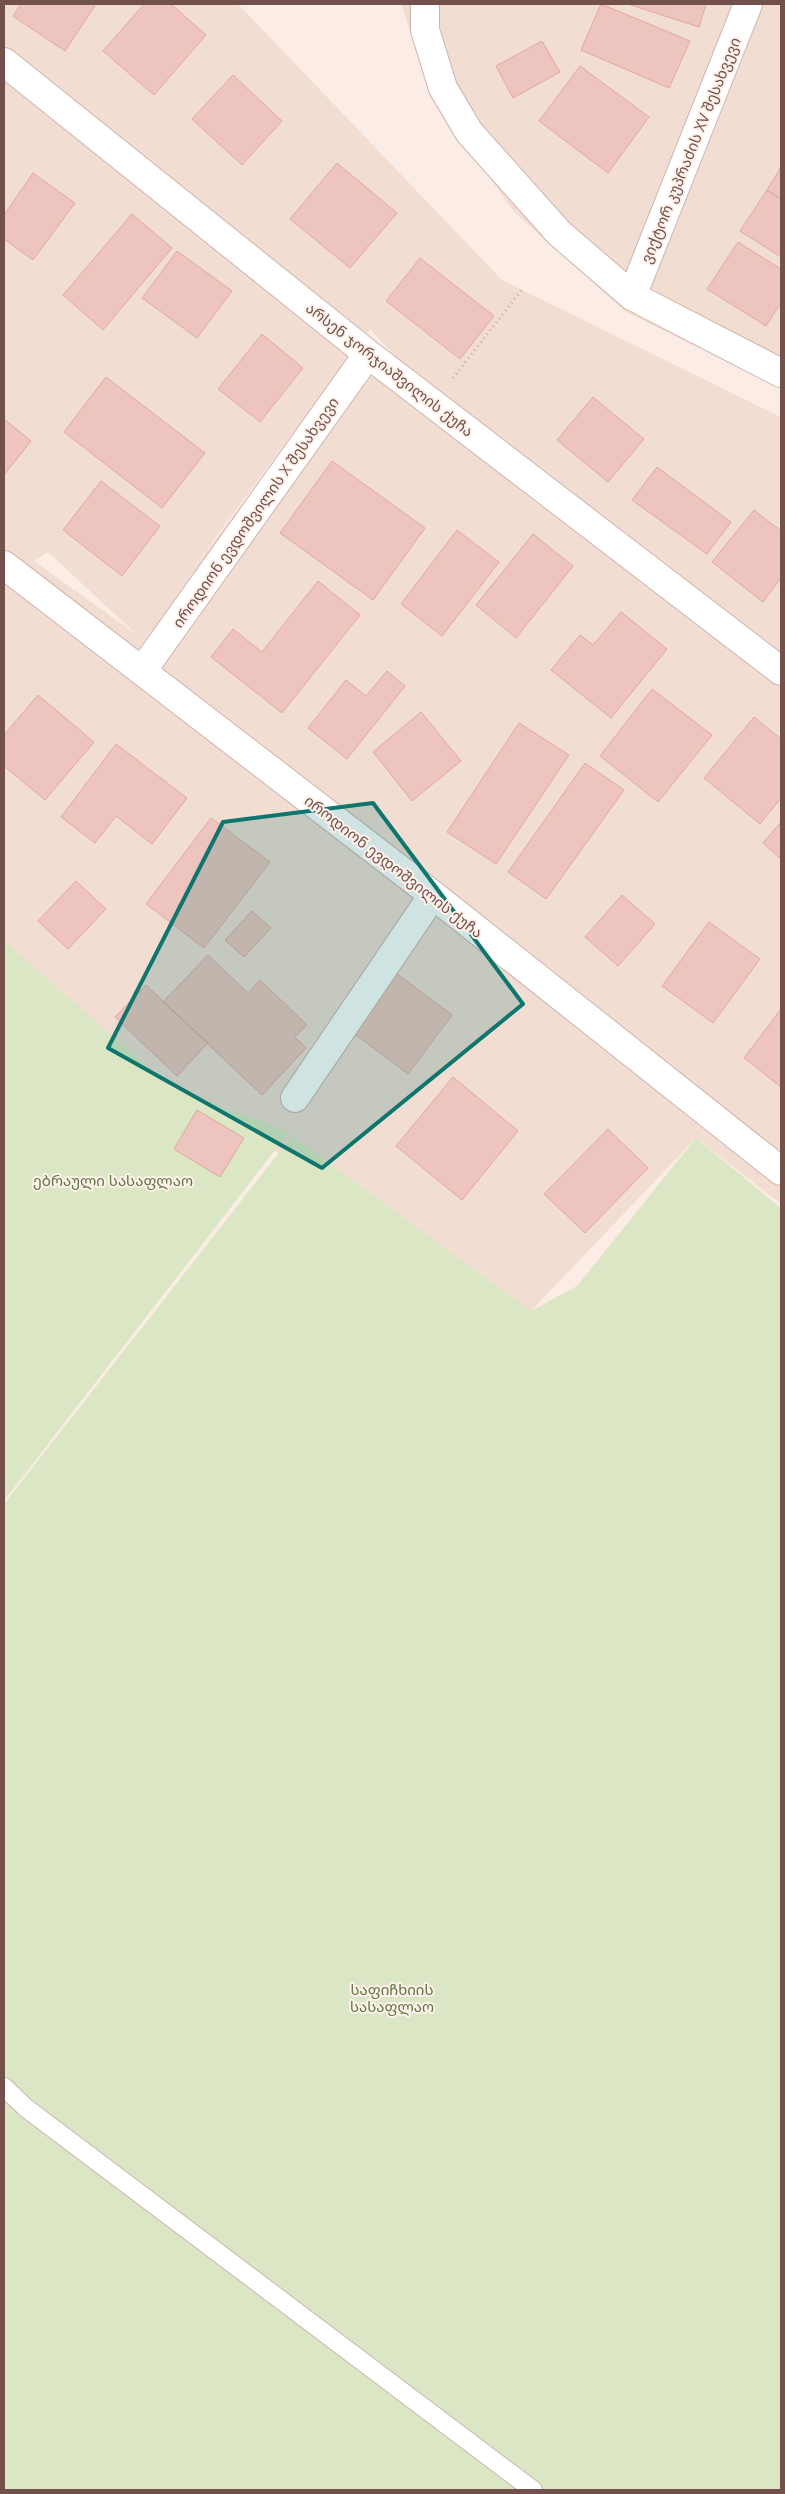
<svg xmlns="http://www.w3.org/2000/svg" width="785" height="2494" viewBox="0 0 785 2494" font-family="'Open Sans','Noto Sans Georgian',sans-serif">
<style>
.residential{fill:#f2ddd3;fill-rule:evenodd}
.green{fill:#dbe7c4}
.building{fill:#eec5be;stroke:#e0a89f}
.lines{fill:none;stroke-linecap:round;stroke-linejoin:round}
.service-casing{stroke:#ceb5af;stroke-width:20}
.minor-casing{stroke:#ceb5af;stroke-width:30}
.path{stroke:#d3a8a1;stroke-width:3;stroke-dasharray:1 4;stroke-linecap:butt}
.service{stroke:#fff;stroke-width:18}
.minor{stroke:#fff;stroke-width:28}
.marked{fill:#0f766e;fill-opacity:0.2;stroke:#0f766e;stroke-width:4;stroke-linejoin:round}
.labels{text-anchor:middle;dominant-baseline:central;stroke-width:4;stroke-linejoin:round;paint-order:stroke}
.street-label{font-size:15px;fill:#72504c;stroke:#fef1ea}
.park-label{font-size:15px;fill:#5f7744;stroke:#fef1ea}
</style>
<rect width="100%" height="100%" fill="#fbede5"/>
<!-- residential -->
<path class="residential" d="M4 4H238L502 280 781 417V1204L696 1138 531 1311 164 1082 4 942ZM370 329 411 374 368 339 179 587ZM48 552 136 634 34 561Z
M401 4H781V389L626 312 514 212 433 99Z"/>
<!-- green -->
<path class="green" d="M4 941 171 1087 289 1132 4 1501Z
M292 1136 531 1311 577 1286 696 1138 781 1208V2490H4V1504Z"/>
<!-- building -->
<path class="building" d="M21 4H96L65 51 13 16Z
M144 4H171L206 35 154 95 103 51Z
M601 4 690 41 669 88 581 50Z
M628 4H706L699 27Z
M542 41 560 72 513 98 496 66Z
M580 66 649 117 608 173 539 121Z
M233 75 282 121 242 165 192 119Z
M337 163 397 213 350 268 290 219Z
M781 167V199L767 190Z
M33 173 75 203 33 260 4 239V215Z
M767 190 781 199V257L740 231Z
M132 214 172 248 103 330 63 295Z
M738 242 781 269V303L766 326 707 289Z
M177 251 232 291 197 338 142 298Z
M420 258 494 316 460 359 386 301Z
M262 334 303 368 260 422 218 389Z
M106 377 205 453 162 508 64 432Z
M593 397 644 439 608 482 557 440Z
M4 419 31 441 4 475Z
M332 461 425 528 373 600 280 533Z
M657 467 731 522 707 554 632 500Z
M101 481 160 526 122 576 63 530Z
M754 510 781 531V578L763 602 712 562Z
M457 530 499 562 442 636 401 604Z
M533 534 573 566 516 638 476 605Z
M318 581 360 615 282 713 211 657 233 629 262 652Z
M621 612 667 649 611 718 551 670 580 635 593 645Z
M387 671 405 686 347 759 308 728 346 680 366 696Z
M652 689 712 735 658 802 600 756Z
M38 695 94 742 45 800 4 766V735Z
M421 712 461 761 412 801 373 752Z
M754 717 781 739V798L760 824 704 778Z
M519 723 569 755 496 864 447 832Z
M116 744 187 798 152 844 116 816 95 843 61 817Z
M585 763 624 790 546 899 508 872Z
M211 818 270 862 204 948 146 904Z
M781 822V859L763 843Z
M76 881 106 909 68 949 38 921Z
M622 895 655 924 618 966 585 937Z
M252 911 271 928 244 957 225 940Z
M709 922 760 959 713 1023 662 986Z
M208 955 248 993 260 980 307 1025 295 1037 306 1048 262 1095 163 1002Z
M392 970 452 1015 408 1074 348 1029Z
M146 985 208 1043 177 1076 115 1017Z
M781 1009V1087L744 1058Z
M453 1077 518 1131 462 1200 396 1146Z
M197 1110 244 1138 220 1177 174 1149Z
M608 1129 648 1168 585 1233 544 1194Z"/>
<g class="lines">
<defs>
<path id="service" d="M4 2087 26 2108 533 2490"/>
<path id="minor" d="M425 4V30L443 88 469 132 559 233 632 296 781 373
M4 62 368 354 781 671
M632 296 748 4
M4 565 433 895 781 1171
M142 671 368 354
M295 1098 433 895"/>
</defs>
<!-- service casing -->
<use href="#service" class="service-casing"/>
<!-- minor casing -->
<use href="#minor" class="minor-casing"/>
<!-- path -->
<path class="path" d="M453 378 523 288"/>
<!-- service -->
<use href="#service" class="service"/>
<!-- minor -->
<use href="#minor" class="minor"/>
</g>
<!-- marked area -->
<path class="marked" d="M373 803 523 1004 322 1168 108 1048 223 822Z"/>
<g class="labels">
<!-- street labels -->
<g class="street-label">
<text transform="translate(690 150) rotate(-68)">ვიქტორ კუპრაძის XV შესახვევი</text>
<text transform="translate(390 369) rotate(38)">არსენ ჯორჯიაშვილის ქუჩა</text>
<text transform="translate(255 512) rotate(-55)">იროდიონ ევდოშვილის X შესახვევი</text>
<text transform="translate(394 866) rotate(38)">იროდიონ ევდოშვილის ქუჩა</text>
</g>
<!-- park labels -->
<g class="park-label">
<text x="113" y="1180">ებრაული სასაფლაო</text>
<text x="392" y="1989">საფიჩხიის<tspan x="392" dy="17">სასაფლაო</tspan></text>
</g>
</g>
<!-- border -->
<rect width="785" height="2494" fill="none" stroke="#72504c" stroke-width="10"/>
</svg>
